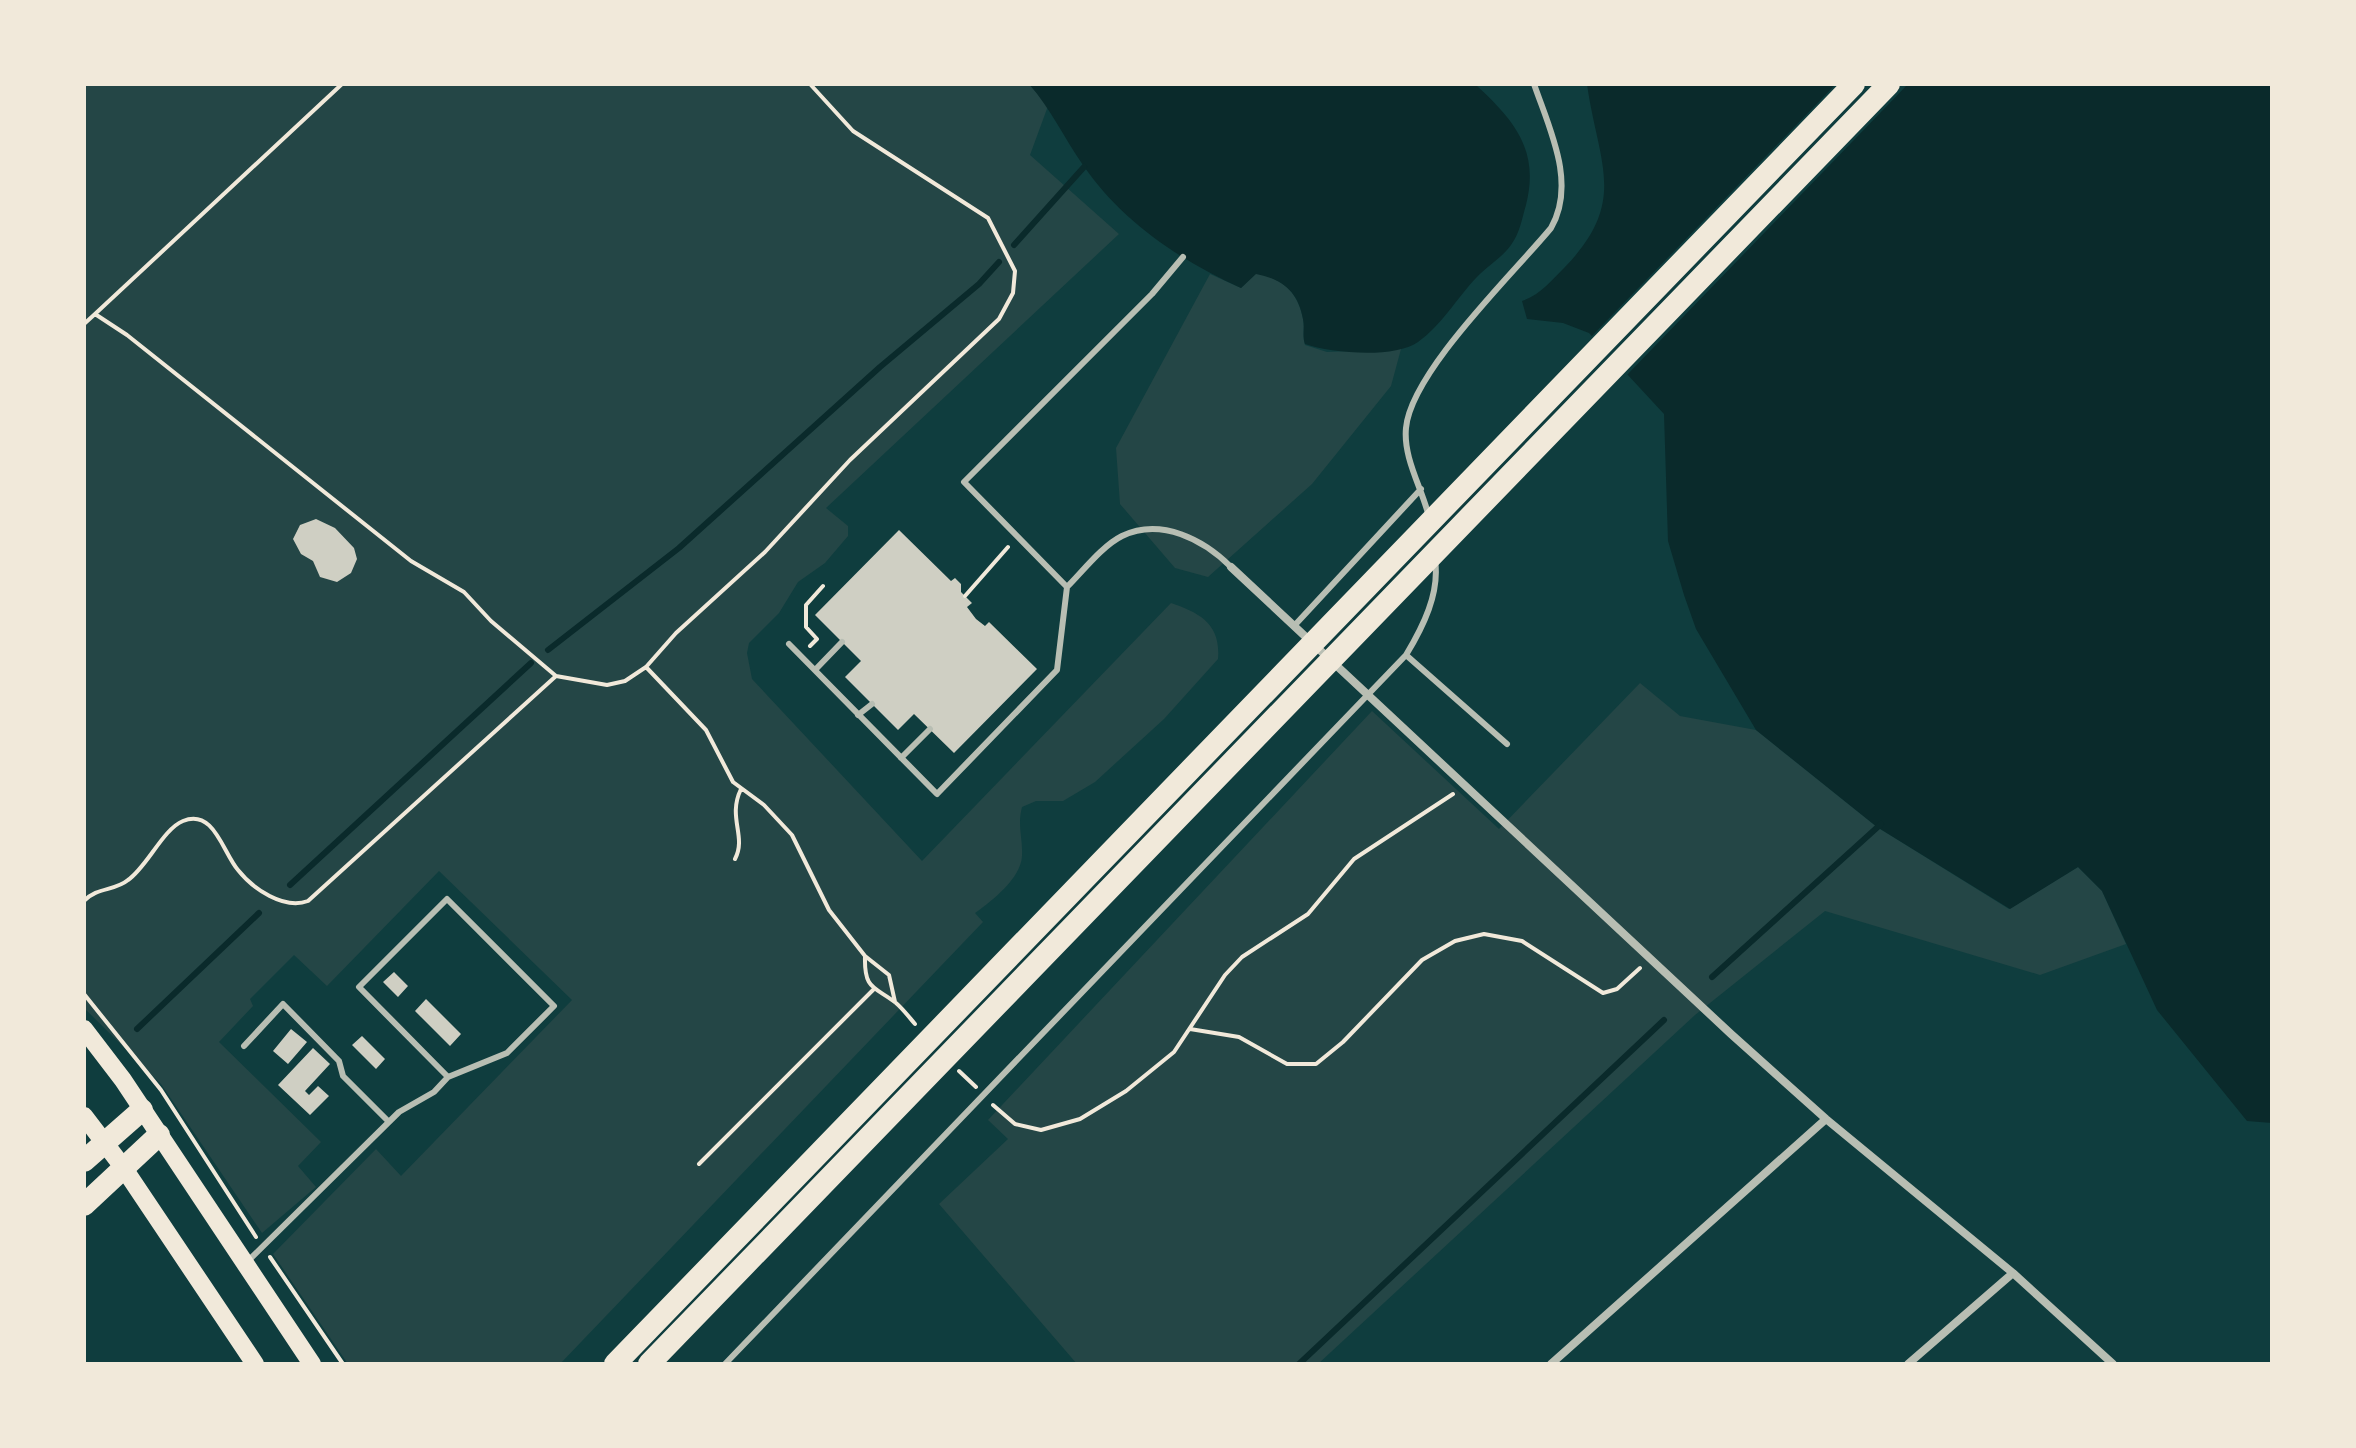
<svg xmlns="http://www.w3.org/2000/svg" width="2356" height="1448" viewBox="0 0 2356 1448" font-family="Lora,serif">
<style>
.green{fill:#244646}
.water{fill:#0a2a2b}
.pier{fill:#0f3d3e}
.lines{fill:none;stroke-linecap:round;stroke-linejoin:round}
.stream{stroke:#0a2a2b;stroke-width:6}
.building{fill:#cfcfc3}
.path{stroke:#f1e9da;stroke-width:4}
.service{stroke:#b8beb3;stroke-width:6}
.minor{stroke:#b8beb3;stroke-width:8}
.primary{stroke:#f1e9da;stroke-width:18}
.motorway{stroke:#f1e9da;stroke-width:22}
</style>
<rect width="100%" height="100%" fill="#0f3d3e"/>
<!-- green -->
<path class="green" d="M84 84H1029L1048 106 1030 155 1119 234 826 508 848 526V536L825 563 798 582 779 613 749 643 747 653 752 679 922 861 1171 603C1200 613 1221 624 1218 659L1164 719 1095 782 1063 801H1036L1022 807C1017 826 1023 838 1022 856 1021 878 992 901 975 913L983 922 560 1364H348L273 1254 376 1149 401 1176 572 1000 439 871 327 986 294 955 250 999 253 1006 219 1042 321 1142 298 1166 316 1187 262 1233 161 1084 84 1008Z
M1256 273C1282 279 1298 291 1303 319 1305 328 1302 335 1305 345L1327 352 1401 349 1391 386 1312 484 1208 577 1175 568 1120 504 1116 448 1210 274 1241 288Z
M1640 683 1680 716 1756 730 1877 827 2009 909 2078 867 2102 891 2126 944 2040 975 1825 911 1695 1015 1318 1364H1077L939 1204 1008 1139 988 1120 1372 711 1499 829Z"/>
<!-- water -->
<path class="water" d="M1029 84H1475C1514 120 1540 150 1526 205 1522 218 1520 233 1511 245 1503 257 1486 267 1476 278 1457 298 1441 326 1418 342 1394 359 1331 353 1305 344 1302 335 1305 328 1303 319 1298 291 1282 279 1256 274L1241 288C1181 261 1121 221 1083 165 1064 138 1051 109 1029 84Z
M1587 84H2272V1123L2247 1121 2157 1010 2102 891 2078 867 2010 909 1877 827 1756 730 1696 629 1684 595 1668 541 1664 414 1589 333 1563 323 1527 319 1522 301C1540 295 1552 280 1565 267 1629 201 1598 163 1587 84Z"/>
<!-- pier -->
<path class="pier" d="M1836 84H1908L1625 377 1589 339Z"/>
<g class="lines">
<!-- stream -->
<path class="stream" d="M1014 245 1084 167
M548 650 679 548 880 367 979 284 999 262
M290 885 531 663
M1712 977 1881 824
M137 1029 259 913
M1299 1364 1664 1020"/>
</g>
<!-- building -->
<path class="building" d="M316 519 335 528 354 548 357 559 351 573 337 582 320 577 313 561 301 554 293 539 300 525Z
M899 530 951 581 955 578 961 584V592L972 603 967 607 976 619 985 626 989 622 1037 669 954 753 914 714 898 730 845 677 861 661 815 615Z
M394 972 408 986 398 997 383 982Z
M426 999 461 1034 450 1046 415 1011Z
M291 1029 307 1042 288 1064 273 1051Z
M362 1036 385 1059 376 1069 352 1045Z
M313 1048 330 1064 305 1091 309 1095 318 1086 329 1096 310 1115 278 1085Z"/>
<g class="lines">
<!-- path -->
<path class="path" d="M95 314 342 84
M84 324 95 314 127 335 411 561 464 592 491 621 556 676 607 685 625 681 646 667 676 633 765 552 850 460 999 319 1013 293 1015 271 988 218 853 131 810 84
M965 596 1008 547
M810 646 817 639 806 627V605L823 586
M646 667 706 730 733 782 764 805 792 835 829 910 865 956
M735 859C747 836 727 818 741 789
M84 901C97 887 115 891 128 880 147 867 163 829 183 821 214 808 223 853 238 870 253 889 284 910 308 901L556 676
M84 994 161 1090 256 1237
M895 1002 889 975 865 956C864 990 874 986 896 1003 903 1009 909 1017 915 1024
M1190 1029 1239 1037 1287 1064H1316L1343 1042 1422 960 1455 941 1484 934 1522 941 1603 993 1617 989 1640 968
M959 1071 976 1087
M993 1105 1015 1124 1041 1130 1080 1119 1126 1091 1174 1052 1225 975 1242 957 1308 914 1354 859 1453 794
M699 1164 874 989
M270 1257 343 1364"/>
<!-- service -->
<path class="service" d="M1183 257 1152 294 964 482 1067 587C1083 571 1102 546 1122 536 1161 517 1204 540 1231 567
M1429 517C1422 488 1403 458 1406 428 1411 372 1514 273 1551 228 1577 183 1549 128 1534 84
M1294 626 1421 489
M789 644 937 794 1057 670 1067 587
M1406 655 1507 744
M815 670 842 642
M858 715 872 704
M901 758 930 729
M244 1046 283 1004 339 1061 343 1076 389 1122
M247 1262 399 1112 434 1092 448 1077 507 1053 554 1006 447 899 359 987 448 1077
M725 1364 1406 655C1423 627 1440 593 1435 560"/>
<!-- minor -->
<path class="minor" d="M1231 567 1731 1034 1826 1119 2013 1273 2113 1364
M1551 1364 1826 1119
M1908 1364 2013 1273"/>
<!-- primary -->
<path class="primary" d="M84 1029 123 1080 312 1364
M84 1116 123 1167 255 1364"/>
<!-- motorway -->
<path class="motorway" d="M84 1161 142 1110
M84 1205 159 1135
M615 1364 1854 84
M649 1364 1889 84"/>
</g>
<!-- border -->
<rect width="2356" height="1448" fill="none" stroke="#f1e9da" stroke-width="172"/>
</svg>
